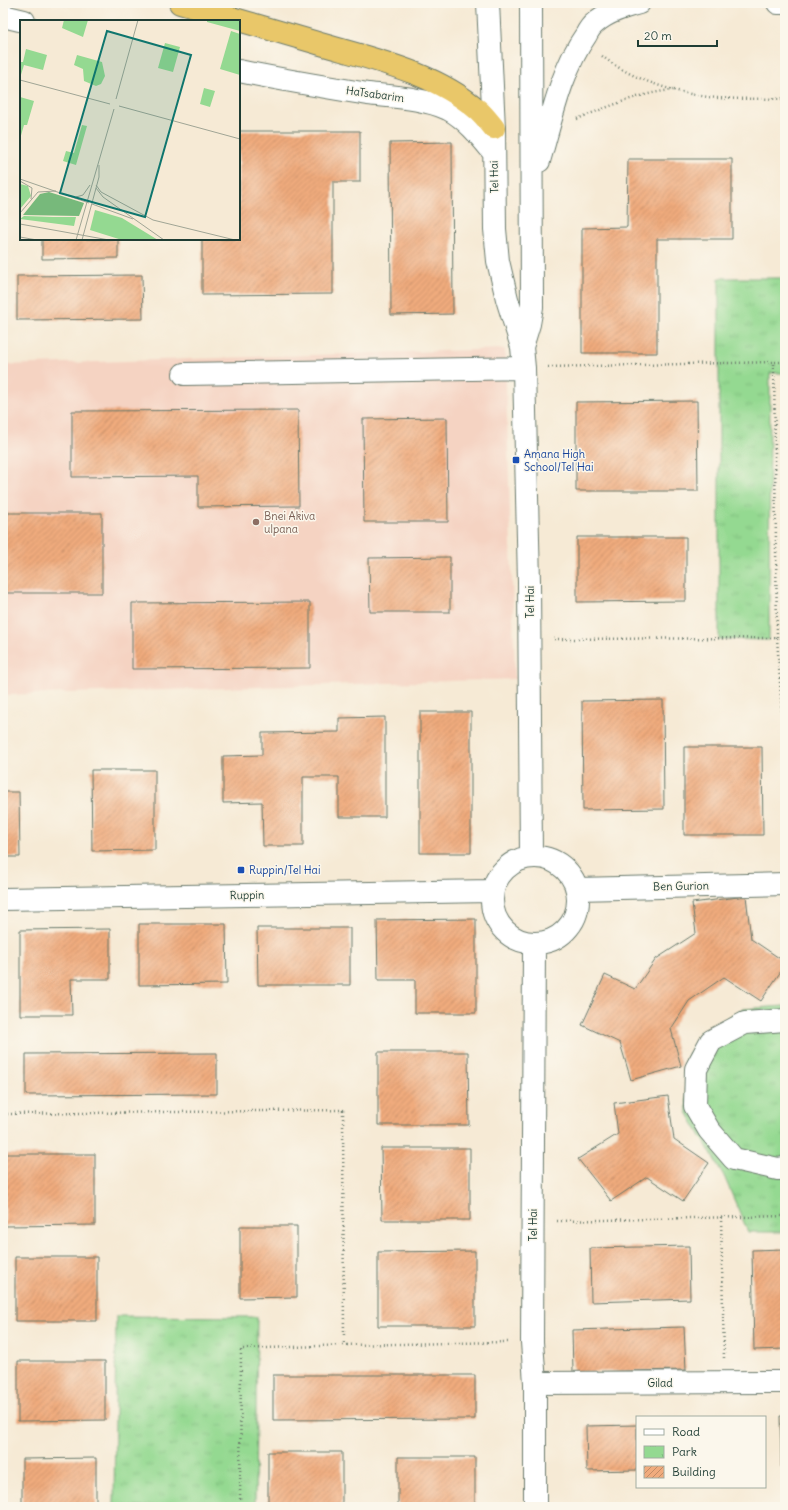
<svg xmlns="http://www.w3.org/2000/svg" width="788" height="1510" viewBox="0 0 788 1510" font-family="Delius,sans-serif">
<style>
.built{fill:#f5d3c2}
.park{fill:url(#park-tufts);stroke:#5a8b62}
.building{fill:url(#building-hatch)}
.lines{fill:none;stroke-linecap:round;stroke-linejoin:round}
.minor-casing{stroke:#6a7a6c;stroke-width:24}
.highway-casing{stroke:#6a7a6c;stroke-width:24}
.path{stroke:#6a7a6c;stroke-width:2.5;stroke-dasharray:1 3;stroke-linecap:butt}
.minor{stroke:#fff;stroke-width:22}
.highway{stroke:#e9c769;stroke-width:22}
.transit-dot{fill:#1a4fb4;stroke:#fbf7ec;stroke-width:1.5}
.education-dot{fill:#8d6e63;stroke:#fbf7ec;stroke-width:1.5}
.labels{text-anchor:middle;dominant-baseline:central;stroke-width:3;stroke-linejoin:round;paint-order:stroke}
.street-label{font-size:11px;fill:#1f3d34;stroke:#fbf7ec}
.transit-label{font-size:11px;fill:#164399;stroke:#fbf7ec;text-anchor:start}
.education-label{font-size:11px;fill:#785e54;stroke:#fbf7ec;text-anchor:start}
.inset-road{fill:none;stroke:#a0a595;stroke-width:1}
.view{fill:#0f766e;fill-opacity:0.15;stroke:#0f766e;stroke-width:2}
.inset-edge{fill:none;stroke:#1f3d34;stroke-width:2}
</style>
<defs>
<pattern id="park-tufts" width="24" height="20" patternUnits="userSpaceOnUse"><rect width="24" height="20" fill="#94d991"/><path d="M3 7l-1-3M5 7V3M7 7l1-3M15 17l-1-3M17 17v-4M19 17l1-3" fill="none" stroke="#7fbb7e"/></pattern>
<pattern id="building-hatch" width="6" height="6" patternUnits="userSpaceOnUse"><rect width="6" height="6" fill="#f0ab7d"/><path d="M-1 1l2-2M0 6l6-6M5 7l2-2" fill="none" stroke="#c28c67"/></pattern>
</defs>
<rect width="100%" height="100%" fill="#fbf7ec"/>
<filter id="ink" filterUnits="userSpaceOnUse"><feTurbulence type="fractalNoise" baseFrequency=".025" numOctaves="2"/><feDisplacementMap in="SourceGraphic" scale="8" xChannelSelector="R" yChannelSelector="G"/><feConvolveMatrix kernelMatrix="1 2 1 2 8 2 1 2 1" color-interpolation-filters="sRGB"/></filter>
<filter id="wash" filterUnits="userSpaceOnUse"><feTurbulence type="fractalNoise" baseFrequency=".012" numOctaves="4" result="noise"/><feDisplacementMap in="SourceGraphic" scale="16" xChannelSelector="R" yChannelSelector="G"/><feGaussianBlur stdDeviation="0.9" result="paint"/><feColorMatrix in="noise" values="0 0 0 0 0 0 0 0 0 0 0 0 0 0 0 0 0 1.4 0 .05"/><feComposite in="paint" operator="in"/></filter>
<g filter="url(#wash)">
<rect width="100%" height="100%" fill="#f6ead5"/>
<!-- built -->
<path class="built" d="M505 349 515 679 3 695V365Z"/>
<!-- park -->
<path class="park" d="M719 278H785V373H770L769 640 719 639Z
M785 1006V1232H748L724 1176 687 1112 685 1061 700 1036 742 1009Z
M116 1316 257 1317 255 1507H114Z"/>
<g id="blocks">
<!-- building -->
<path class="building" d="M239 131H360V182H333V294L202 295V239H239Z
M452 142 453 314 391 315 390 143Z
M628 159H732V239H657V353H582V228L627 227Z
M42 239H118V258L42 259Z
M142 275 143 319 17 320V276Z
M697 401 698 491H576V402Z
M298 410 299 506 198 507V476L72 477V411Z
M447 418 448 522H364L363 419Z
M4 513H102V593H4Z
M577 537H686V601L577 602Z
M450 557V612H370L369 558Z
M310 602V668L132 669V603Z
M663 700 664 809 583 810 582 701Z
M420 712H471V853H420Z
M385 717V817H339V777H303V846H263L262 802 223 803V756L262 755V733L339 732V718Z
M684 747H762L763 835H684Z
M91 770H155V850L92 851Z
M3 792H19L20 857H3Z
M746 896 751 939 785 962V965L761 1001 724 977 689 1001 671 1029 681 1066 631 1080 620 1043 582 1025 605 975 635 989 656 959 696 933 692 903Z
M476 919V1013H415V980H378L377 920Z
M139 924H226L227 984 139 985Z
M257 928H350V985H258Z
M110 929V979H71L72 1015H20V930Z
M378 1052H468L469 1125H378Z
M217 1053V1094L26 1095V1054Z
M668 1096 674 1139 709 1163 683 1201 647 1177 611 1201 578 1159 618 1134 614 1103Z
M381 1148H470V1220H382Z
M5 1154H95V1225L5 1226Z
M240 1226H297V1297L240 1298Z
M689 1246 690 1299 591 1302 590 1248Z
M785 1249V1349L754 1350 752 1250Z
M475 1251V1326H378V1252Z
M15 1257H97V1321H15Z
M684 1327 686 1370 573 1372 572 1330Z
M18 1361H105V1420L18 1421Z
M273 1375H475V1419L273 1420Z
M780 1416H785V1467H781Z
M637 1425V1470L587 1471 586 1426Z
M268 1452H342V1507H268Z
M398 1457H475V1507H398Z
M96 1458V1507H22V1459Z"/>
</g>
</g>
<g filter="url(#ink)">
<use href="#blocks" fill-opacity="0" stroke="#6a7a6c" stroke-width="1"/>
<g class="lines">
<defs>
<path id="minor" d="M488 3 494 128 495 229 498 261 507 299 522 347 524 368 529 582 531 857
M778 3H785
M3 16 24 21
M239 71C282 80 325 87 368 94 394 97 424 98 448 109 467 119 481 137 494 153
M539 161C551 121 561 70 586 35 588 31 591 26 595 23 607 12 624 7 639 3
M522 347 529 324 532 307 531 3
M184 374 524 368
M492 900a43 43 0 1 1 86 0a43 43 0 1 1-86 0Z
M577 889 785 884
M3 899 492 891
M534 944 532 1342 535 1383V1507
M785 1020 745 1023 711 1041 696 1069 695 1106 709 1130 734 1159 778 1169 785 1168
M535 1383 785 1382"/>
<path id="highway" d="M180 3C225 16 269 29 314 42 370 59 433 71 478 110 484 115 489 122 494 128"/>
</defs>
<!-- minor casing -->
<use href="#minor" class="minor-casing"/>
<!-- highway casing -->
<use href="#highway" class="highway-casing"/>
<!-- path -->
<path class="path" d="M602 56C631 79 672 92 708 97 733 100 760 98 785 99
M577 119C608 107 639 93 673 90
M548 367 774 362
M777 638 785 757
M554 639 777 638 774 362H785
M3 1114 343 1110 344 1345
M721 1217 724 1358
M557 1221 785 1216
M240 1507 241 1349 344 1345 508 1342"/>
<!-- minor -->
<use href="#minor" class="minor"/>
<!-- highway -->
<use href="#highway" class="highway"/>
</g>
</g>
<!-- markers -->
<g class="transit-dot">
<rect x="512" y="456" width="8" height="8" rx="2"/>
<rect x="237" y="866" width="8" height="8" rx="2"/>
</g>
<circle class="education-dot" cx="256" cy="522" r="4"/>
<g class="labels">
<!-- street labels -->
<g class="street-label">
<text transform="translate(375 94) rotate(8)">HaTsabarim</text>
<text transform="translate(494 177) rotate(-91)">Tel Hai</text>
<text transform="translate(530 602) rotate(-90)">Tel Hai</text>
<text transform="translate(681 886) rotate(-1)">Ben Gurion</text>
<text transform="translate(247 895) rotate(-1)">Ruppin</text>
<text transform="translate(533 1225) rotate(-90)">Tel Hai</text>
<text x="660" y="1383">Gilad</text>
</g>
<!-- transit labels -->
<g class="transit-label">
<text x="524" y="454">Amana High<tspan x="524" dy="13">School/Tel Hai</tspan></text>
<text x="249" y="870">Ruppin/Tel Hai</text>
</g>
<!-- education labels -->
<g class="education-label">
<text x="264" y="516">Bnei Akiva<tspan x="264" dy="13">ulpana</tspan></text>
</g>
</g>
<!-- overview -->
<g transform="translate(20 20)">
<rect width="220" height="220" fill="#f6ead5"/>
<path d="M0 164 8 166 11 176 0 189ZM75 190 102 198 138 220H102L70 210ZM4 196 33 197H56L54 206 0 199Z" fill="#94d991"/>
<path d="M29 172 64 183 59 196 3 195 20 174Z" fill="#77b97b"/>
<path d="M187 0H220V11L187 2Z" fill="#94d991"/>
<path d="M44 0H68L63 17 42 8ZM211 11 220 14V55L200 49ZM145 23 160 27 153 52 138 48ZM6 29 27 35 23 50 4 45 0 58V42H3ZM57 35 82 42 85 56 81 64 76 66 64 61 63 49 54 45ZM184 68 195 71 190 87 180 84ZM0 77 14 81 7 105H4L0 119ZM62 105 67 106 56 145 43 141 46 131 54 133Z" fill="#94d991"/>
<path class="inset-road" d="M0 60 90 84M96 79 118 0M99 86 220 119M0 159 69 183M0 161 12 168 11 179M76 165 81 172 133 200 215 220M76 168 83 177 144 220M56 177 63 175 70 165M72 184 113 199M0 193 18 172 36 171M0 204 89 220M0 217 17 220M56 220 94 89M62 220 79 157V145"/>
<path class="view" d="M87 11 171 35 125 197 40 173Z"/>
<rect width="220" height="220" class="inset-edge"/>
</g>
<!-- margin -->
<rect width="788" height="1510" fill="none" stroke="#fbf7ec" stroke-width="16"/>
<!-- legend -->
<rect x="636" y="1416" width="130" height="72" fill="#fbf7ec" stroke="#a3ada2"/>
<rect x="644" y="1429" width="20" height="6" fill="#ffffff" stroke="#a3ada2"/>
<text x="672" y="1436" font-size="12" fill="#1f3d34">Road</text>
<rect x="644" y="1446" width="20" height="12" fill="url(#park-tufts)" stroke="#a3ada2"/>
<text x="672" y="1456" font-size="12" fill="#1f3d34">Park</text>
<rect x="644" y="1466" width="20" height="12" fill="url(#building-hatch)" stroke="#a3ada2"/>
<text x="672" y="1476" font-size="12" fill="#1f3d34">Building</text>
<!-- scale -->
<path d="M638 40v6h79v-6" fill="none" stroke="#1f3d34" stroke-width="2"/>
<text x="644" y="40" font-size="12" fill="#1f3d34" stroke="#fbf7ec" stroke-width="3" paint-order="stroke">20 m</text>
</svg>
